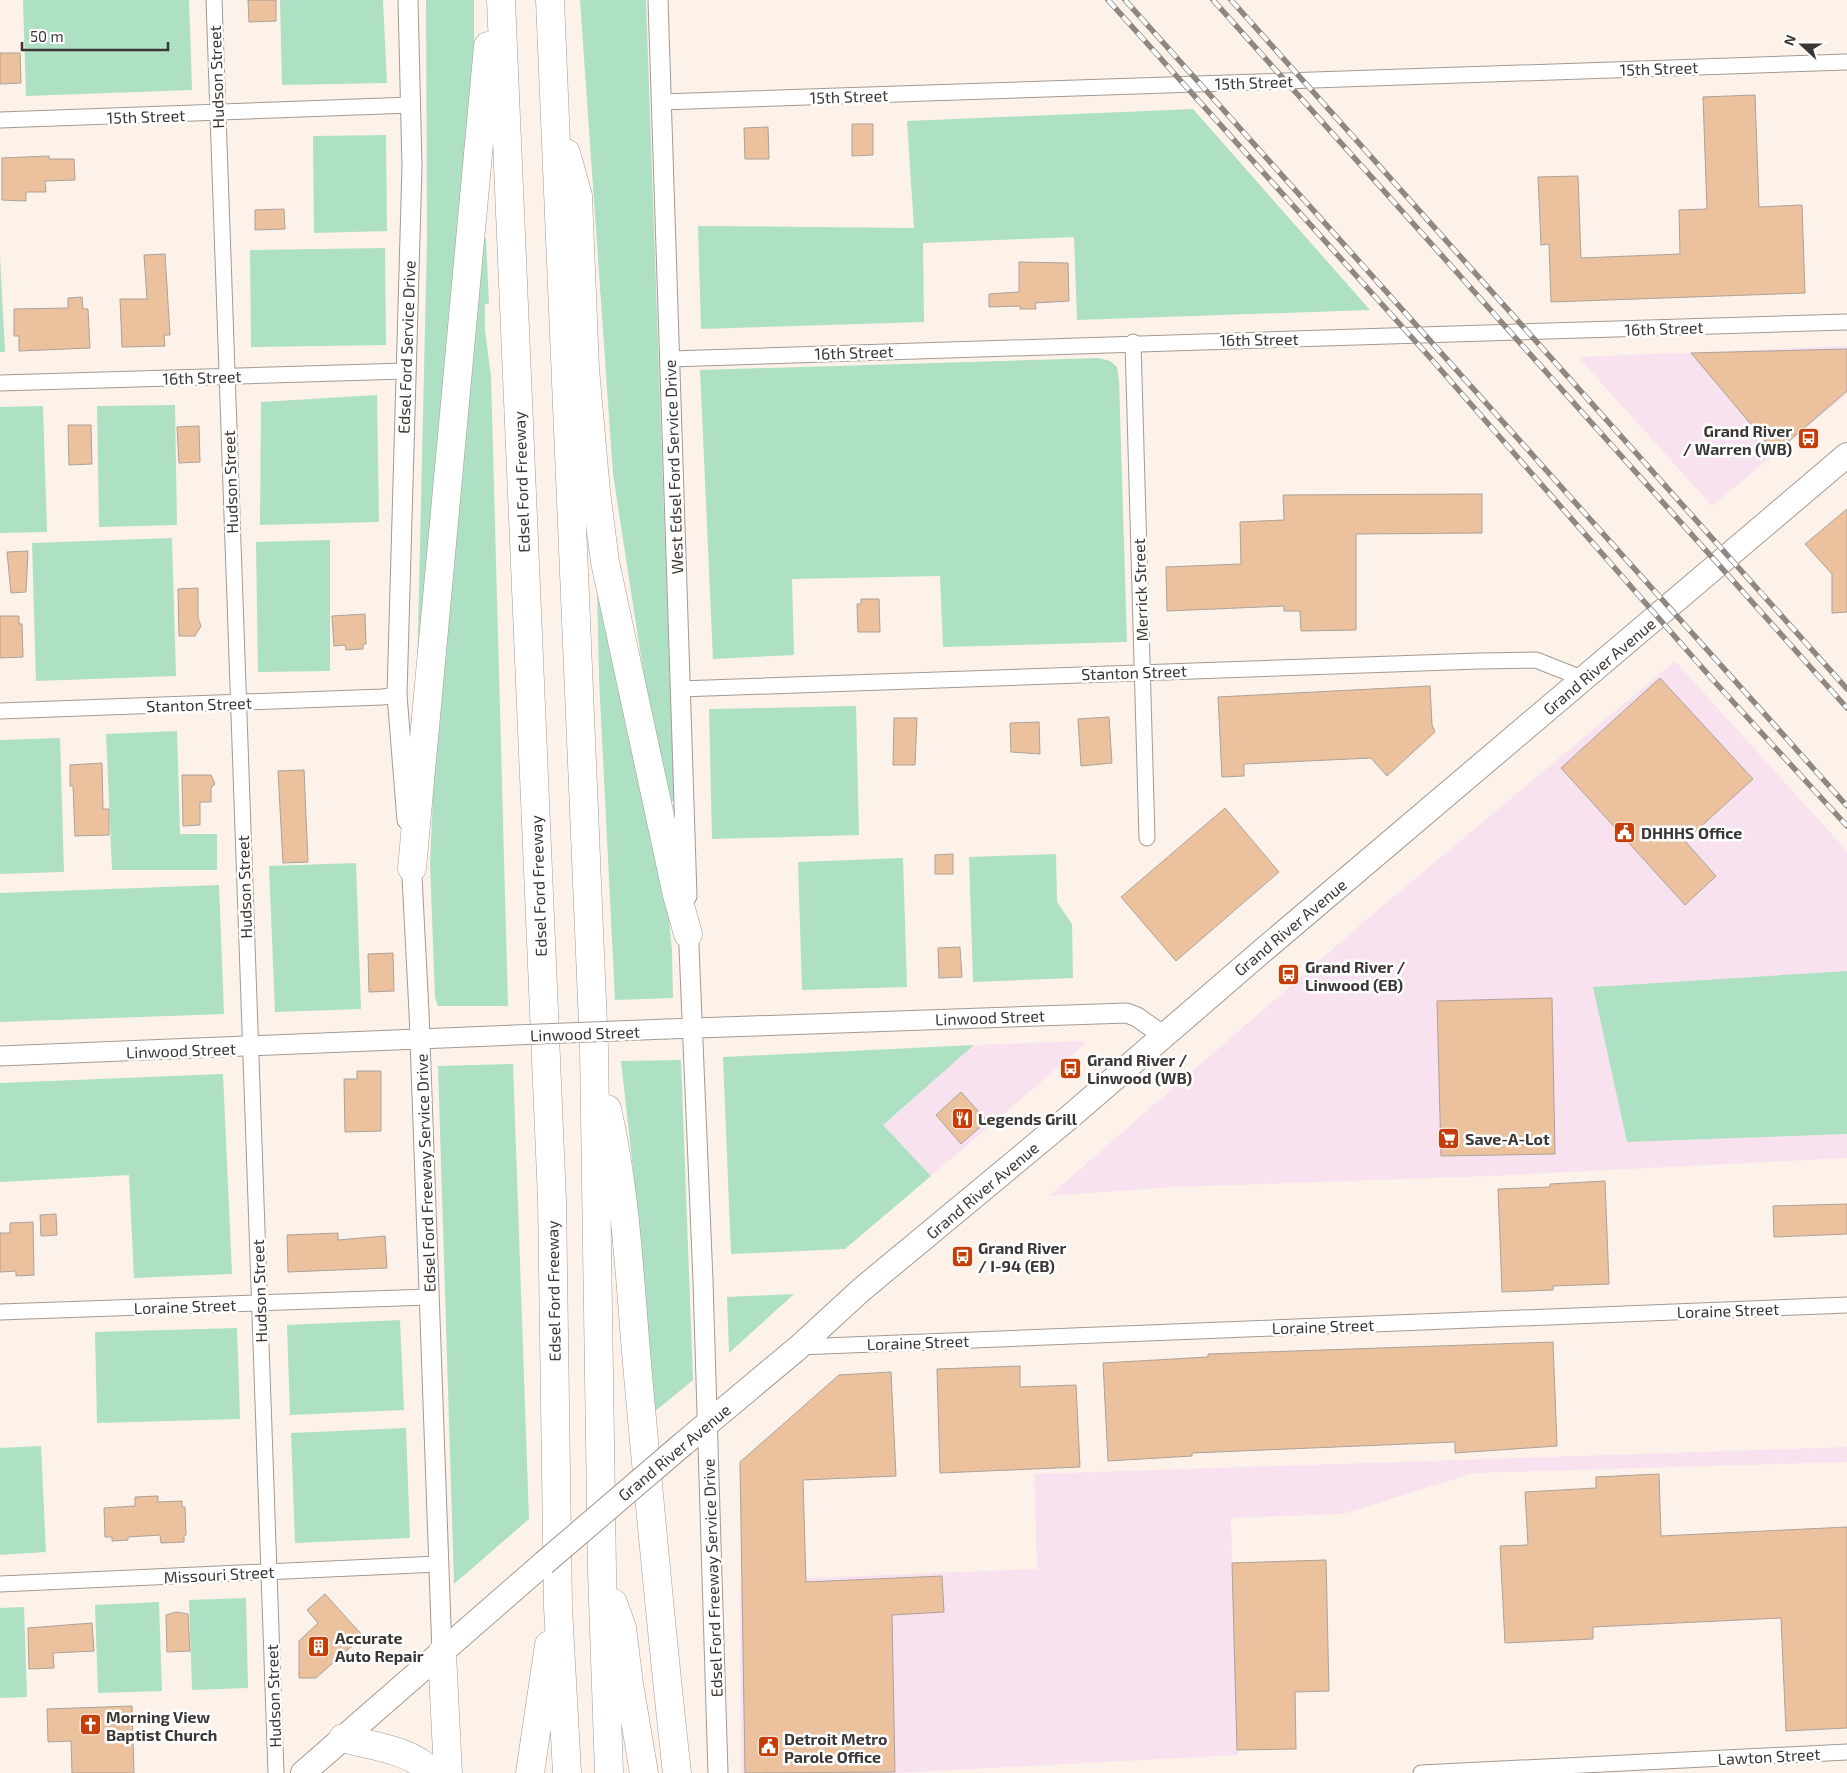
<svg xmlns="http://www.w3.org/2000/svg" width="1847" height="1773" viewBox="0 0 1847 1773" font-family="'Exo 2',sans-serif">
<style>
.commercial{fill:#f8e2f0}
.green{fill:#aee0c4}
.building{fill:#ebc19e;stroke:#aca29a}
.lines{fill:none;stroke-linecap:round;stroke-linejoin:round}
.minor-casing{stroke:#a49a92;stroke-width:17}
.tertiary-casing{stroke:#a49a92;stroke-width:21}
.primary-casing{stroke:#a49a92;stroke-width:26}
.motorway-casing{stroke:#a49a92;stroke-width:29}
.minor{stroke:#fff;stroke-width:15}
.tertiary{stroke:#fff;stroke-width:19}
.primary{stroke:#fff;stroke-width:24}
.motorway{stroke:#fff;stroke-width:28}
.rail-casing{stroke:#8f8882;stroke-width:5.5}
.rail{stroke:#fff;stroke-width:4;stroke-dasharray:11;stroke-linecap:butt}
.tertiary-bridge-casing{stroke:#a49a92;stroke-width:21;stroke-linecap:butt}
.primary-bridge-casing{stroke:#a49a92;stroke-width:26;stroke-linecap:butt}
.tertiary-bridge{stroke:#fff;stroke-width:19}
.primary-bridge{stroke:#fff;stroke-width:24}
.labels{text-anchor:middle;dominant-baseline:central;stroke-width:5;stroke-linejoin:round;paint-order:stroke}
.street-label{font-size:16px;fill:#3b3734;stroke:#fff}
.poi-label{font-size:16px;font-weight:bold;fill:#3b3734;stroke:#fff;text-anchor:start}
</style>
<rect width="100%" height="100%" fill="#fcf2e9"/>
<!-- commercial -->
<path class="commercial" d="M1847 346V394L1712 506 1578 357Z
M1675 661 1847 851V971L1594 987 1627 1142 1847 1134V1158L1491 1176 1176 1187 1049 1196 1373 914Z
M1083 1041 1085 1044 931 1176 883 1125 974 1045Z
M1847 1447V1462L1474 1473 1343 1514 1231 1518 1238 1755 897 1773H741L740 1581 1037 1569 1034 1474Z"/>
<!-- green -->
<path class="green" d="M23 0H189L192 90 26 96Z
M280 0H383L387 83 282 85Z
M426 0H474V55L416 720 427 241Z
M580 0H646L674 801H670L644 676 613 474Z
M1193 109 1370 310 1077 320 1074 237 923 243 924 322 701 329 698 226 914 228 907 121Z
M386 135 387 231 314 233 313 136Z
M483 233 486 239 489 304H485V331L491 376 508 1006H438L435 998 430 863 433 795Z
M385 248 386 345 251 347 250 250Z
M0 256 5 352H0Z
M1098 358 1110 361 1117 367 1119 380 1127 642 943 647 940 576 792 579 794 655 713 659 700 370Z
M377 395 379 522 260 525 261 402Z
M175 405 177 525 99 527 97 406Z
M43 406 47 532 0 533V407Z
M172 538 176 676 36 681 32 543Z
M330 540V671L258 672 256 542Z
M596 545 666 888 672 951 673 998 615 1000 599 678Z
M856 706 859 835 712 839 709 709Z
M177 731 180 834H217V870H112L106 734Z
M60 738 64 872 0 874V740Z
M1056 854 1057 902 1072 924 1073 978 973 982 969 857Z
M903 858 907 987 802 990 798 862Z
M356 863 361 1009 275 1012 269 866Z
M219 885 224 1014 0 1022V893Z
M1847 971V1134L1627 1142 1593 987Z
M974 1045 883 1125 931 1176 845 1249 731 1254 723 1057Z
M681 1060 693 1380 653 1413 635 1187 621 1061Z
M513 1064 529 1519 454 1584 438 1066Z
M223 1074 232 1274 134 1278 129 1175 0 1182V1083Z
M794 1294 729 1353 727 1297Z
M400 1320 404 1410 290 1415 287 1325Z
M237 1328 240 1419 97 1423 95 1332Z
M406 1428 410 1538 295 1543 291 1433Z
M41 1446 46 1552 0 1555V1448Z
M246 1598 248 1688 192 1690 189 1600Z
M159 1602 162 1691 98 1693 95 1605Z
M24 1607 27 1697 0 1698V1608Z"/>
<!-- building -->
<path class="building" d="M248 0H276V21L249 22Z
M0 53H20L21 83 0 84Z
M1755 95 1759 207 1802 205 1805 293 1551 302 1549 244 1541 245 1538 177 1578 176 1581 258 1680 254 1679 210 1707 209 1703 97Z
M852 124H873V155L852 156Z
M768 127 769 159H745L744 128Z
M49 156V159H74L75 180 45 181 46 192H26V201L2 200V158Z
M284 209 285 229 255 230V210Z
M165 254 170 335H164L165 346 122 347 120 299H147L144 255Z
M1019 262 1068 263 1069 301 1035 303 1036 309H1020V306L989 307V294L1019 292Z
M82 297 83 309H88L90 348 19 351V336H14V309L68 308V298Z
M1847 349V391L1775 453 1691 353Z
M68 425H91L92 464 69 465Z
M199 426 200 462 179 463 177 427Z
M1482 494V533L1356 534V630L1301 631 1300 611H1284V606L1167 611 1166 567 1241 564 1240 522 1284 520 1283 495Z
M1847 509V612L1832 613V574L1805 544Z
M28 551 26 592 11 593 7 552Z
M198 588V618L201 626 195 636H179L178 589Z
M861 599H879L880 632H858L857 604H861Z
M365 614 366 644H363V649L346 650 345 645 334 646 332 616Z
M0 616H19V624H22L23 657 0 658Z
M1660 678 1753 779 1685 841 1716 876 1685 905 1561 768Z
M1430 686 1432 725 1435 732 1387 776 1371 758 1244 764V776L1222 777 1218 697Z
M1109 717 1112 763 1081 766 1078 719Z
M894 718H917L915 765H893Z
M1039 722 1040 754 1011 752 1010 723Z
M102 763 103 809H109V835L75 836 73 786H70V765Z
M304 770 308 862 283 863 278 771Z
M182 775H211L215 784 211 788V802H200V825L183 826Z
M1225 808 1279 872 1176 961 1121 897Z
M953 854V874H935V855Z
M960 947 962 977 939 978 938 948Z
M393 953 394 991 369 992 368 954Z
M1552 998 1555 1154 1441 1156 1437 1001Z
M357 1071H381V1131L345 1132 344 1079H357Z
M961 1092 987 1121 961 1144 936 1115Z
M1605 1181 1609 1284 1553 1286V1290L1502 1292 1498 1189 1550 1187V1184Z
M1847 1204V1234L1774 1237 1773 1206Z
M56 1214 57 1235 41 1236 40 1215Z
M33 1222 34 1275 16 1276V1271L0 1272V1233H10V1223Z
M338 1233V1240L385 1236 387 1268 288 1272 287 1235Z
M1553 1342 1557 1446 1455 1453V1442L1192 1453V1456L1108 1461 1103 1363 1208 1357V1354Z
M1020 1366V1387L1076 1385 1080 1467 940 1473 937 1369Z
M891 1372 896 1476 803 1480 806 1582 942 1576 944 1612 892 1615 895 1772 745 1773 740 1462 839 1375Z
M1659 1474 1661 1536 1847 1527V1728L1786 1731 1781 1618 1593 1627V1639L1505 1643 1500 1546 1528 1545 1525 1492 1596 1488V1477Z
M158 1496V1502L182 1501V1507H185L186 1535 184 1536V1542L161 1543 160 1535 128 1537V1540L112 1541V1537H105L104 1508 135 1506V1497Z
M1326 1560 1329 1691 1295 1692 1296 1749 1237 1750 1232 1563Z
M325 1594 363 1636 316 1678H299V1641L318 1623 307 1610Z
M176 1612 188 1614 190 1651 167 1652 166 1615Z
M92 1623 94 1651 53 1653 54 1668 29 1669 28 1628Z
M132 1706 134 1773H72L71 1741 48 1742 47 1709Z"/>
<g class="lines">
<defs>
<path id="minor" d="M214 0 276 1773
M661 102 1847 62
M0 120 411 105
M1133 342 1147 838
M671 359C1063 343 1455 336 1847 322
M0 383 405 371
M680 689 1479 661 1536 660 1584 679
M0 711 382 697 397 695
M0 1312 429 1297
M799 1347 1847 1305
M0 1584 438 1564
M1421 1773 1847 1752"/>
<path id="tertiary" d="M658 0 687 896
M407 820 397 695 412 166 408 0
M411 857 419 1012 442 1653
M688 923 703 1281 718 1773
M667 1029 1127 1013 1137 1017 1164 1036
M0 1056 492 1036"/>
<path id="primary" d="M683 1444 799 1347 861 1290 1072 1115 1261 952 1847 455
M303 1773 544 1563"/>
<path id="motorway" d="M501 0 552 1200 558 1607 567 1773
M550 0 594 1049 602 1571 609 1773
M566 153 578 196 585 369 596 492 605 562 677 895 688 934
M412 868 488 46
M607 1109C627 1196 630 1287 638 1375 650 1508 662 1640 677 1773
M613 1603 622 1628 629 1684 644 1773
M442 1653 448 1773
M343 1738C371 1746 413 1750 432 1773
M530 1773 549 1645"/>
</defs>
<!-- minor casing -->
<use href="#minor" class="minor-casing"/>
<!-- tertiary casing -->
<use href="#tertiary" class="tertiary-casing"/>
<!-- primary casing -->
<use href="#primary" class="primary-casing"/>
<!-- motorway casing -->
<use href="#motorway" class="motorway-casing"/>
<!-- minor -->
<use href="#minor" class="minor"/>
<!-- tertiary -->
<use href="#tertiary" class="tertiary"/>
<!-- primary -->
<use href="#primary" class="primary"/>
<!-- motorway -->
<use href="#motorway" class="motorway"/>
<defs>
<path id="rail" d="M1108 0 1433 361 1713 680 1847 826
M1125 0 1847 806
M1213 0 1847 708
M1231 0 1847 689"/>
</defs>
<!-- rail casing -->
<use href="#rail" class="rail-casing"/>
<!-- rail -->
<use href="#rail" class="rail"/>
<defs>
<path id="tertiary-bridge" d="M492 1036 667 1029"/>
<path id="primary-bridge" d="M544 1563 683 1444"/>
</defs>
<!-- tertiary-bridge casing -->
<use href="#tertiary-bridge" class="tertiary-bridge-casing"/>
<!-- primary-bridge casing -->
<use href="#primary-bridge" class="primary-bridge-casing"/>
<!-- tertiary-bridge -->
<use href="#tertiary-bridge" class="tertiary-bridge"/>
<!-- primary-bridge -->
<use href="#primary-bridge" class="primary-bridge"/>
</g>
<!-- icons -->
<defs>
<symbol id="bus-square" viewBox="-11 -11 22 22"><rect x="-9" y="-9" width="18" height="18" rx="4" fill="#c53e07" stroke="#fff"/><path d="M-5-6H5V4H4V6H2V4H-2V6H-4V4H-5ZM-3.5-4V0h7V-4ZM-3.5 1.2v1.5H-2V1.2ZM2 1.2v1.5H3.5V1.2Z" fill="#fff"/></symbol>
<symbol id="civic-square" viewBox="-11 -11 22 22"><rect x="-9" y="-9" width="18" height="18" rx="4" fill="#c53e07" stroke="#fff"/><path d="M-.6-6.5H3V-4.5H.6V-3L4-1V1h2V6H-6V1h2V-1L-.6-3ZM-1.2 2.5V6h2.4V2.5Z" fill="#fff"/></symbol>
<symbol id="restaurant-square" viewBox="-11 -11 22 22"><rect x="-9" y="-9" width="18" height="18" rx="4" fill="#c53e07" stroke="#fff"/><path d="M-5-6h1v4h1v-4h1v4h1v-4h1v5L-1.5 .5V6h-2V.5L-5-1ZM5-6V6H3V1.5H1.5Q1.5-4 5-6Z" fill="#fff"/></symbol>
<symbol id="supermarket-square" viewBox="-11 -11 22 22"><rect x="-9" y="-9" width="18" height="18" rx="4" fill="#c53e07" stroke="#fff"/><path d="M-6-5.5h2.5l.6 2H6L4.5 2H-2.5L-4.4-4H-6ZM-1.5 3.2a1.3 1.3 0 1 0 .1 0ZM3 3.2a1.3 1.3 0 1 0 .1 0Z" fill="#fff"/></symbol>
<symbol id="building-square" viewBox="-11 -11 22 22"><rect x="-9" y="-9" width="18" height="18" rx="4" fill="#c53e07" stroke="#fff"/><path d="M-4-6H4V6H1V3H-1V6H-4ZM-2.5-4.3h1.7v1.8h-1.7ZM.8-4.3h1.7v1.8H.8ZM-2.5-1h1.7V.8h-1.7ZM.8-1h1.7V.8H.8Z" fill="#fff"/></symbol>
<symbol id="church-square" viewBox="-11 -11 22 22"><rect x="-9" y="-9" width="18" height="18" rx="4" fill="#c53e07" stroke="#fff"/><path d="M-1.2-6h2.4v3.5h3.3v2.4h-3.3V6h-2.4V-.1h-3.3v-2.4h3.3Z" fill="#fff"/></symbol>
</defs>
<g fill-rule="evenodd">
<use href="#bus-square" x="1796" y="426" width="25" height="25"/>
<use href="#civic-square" x="1612" y="820" width="25" height="25"/>
<use href="#bus-square" x="1276" y="962" width="25" height="25"/>
<use href="#bus-square" x="1058" y="1056" width="25" height="25"/>
<use href="#restaurant-square" x="950" y="1106" width="25" height="25"/>
<use href="#supermarket-square" x="1436" y="1126" width="25" height="25"/>
<use href="#bus-square" x="950" y="1244" width="25" height="25"/>
<use href="#building-square" x="306" y="1634" width="25" height="25"/>
<use href="#church-square" x="78" y="1712" width="25" height="25"/>
<use href="#civic-square" x="756" y="1734" width="25" height="25"/>
</g>
<g class="labels">
<!-- street labels -->
<g class="street-label">
<text transform="translate(1659 68) rotate(-2)">15th Street</text>
<text transform="translate(216 77) rotate(-92)">Hudson Street</text>
<text transform="translate(1254 82) rotate(-2)">15th Street</text>
<text transform="translate(849 96) rotate(-2)">15th Street</text>
<text transform="translate(146 116) rotate(-2)">15th Street</text>
<text transform="translate(1664 328) rotate(-2)">16th Street</text>
<text transform="translate(1259 339) rotate(-1)">16th Street</text>
<text transform="translate(406 347) rotate(-88)">Edsel Ford Service Drive</text>
<text transform="translate(854 352) rotate(-2)">16th Street</text>
<text transform="translate(202 377) rotate(-2)">16th Street</text>
<text transform="translate(673 467) rotate(-92)">West Edsel Ford Service Drive</text>
<text transform="translate(230 482) rotate(-92)">Hudson Street</text>
<text transform="translate(521 482) rotate(-92)">Edsel Ford Freeway</text>
<text transform="translate(1140 590) rotate(-92)">Merrick Street</text>
<text transform="translate(1599 666) rotate(-40)">Grand River Avenue</text>
<text transform="translate(1134 672) rotate(-2)">Stanton Street</text>
<text transform="translate(199 704) rotate(-2)">Stanton Street</text>
<text transform="translate(538 886) rotate(-92)">Edsel Ford Freeway</text>
<text transform="translate(244 887) rotate(-92)">Hudson Street</text>
<text transform="translate(1290 927) rotate(-40)">Grand River Avenue</text>
<text transform="translate(990 1017) rotate(-2)">Linwood Street</text>
<text transform="translate(585 1033) rotate(-2)">Linwood Street</text>
<text transform="translate(181 1050) rotate(-2)">Linwood Street</text>
<text transform="translate(425 1173) rotate(-92)">Edsel Ford Freeway Service Drive</text>
<text transform="translate(982 1190) rotate(-40)">Grand River Avenue</text>
<text transform="translate(259 1291) rotate(-92)">Hudson Street</text>
<text transform="translate(553 1291) rotate(-91)">Edsel Ford Freeway</text>
<text transform="translate(185 1306) rotate(-2)">Loraine Street</text>
<text transform="translate(1728 1310) rotate(-2)">Loraine Street</text>
<text transform="translate(1323 1326) rotate(-2)">Loraine Street</text>
<text transform="translate(918 1342) rotate(-2)">Loraine Street</text>
<text transform="translate(674 1452) rotate(-40)">Grand River Avenue</text>
<text transform="translate(219 1574) rotate(-3)">Missouri Street</text>
<text transform="translate(712 1578) rotate(-92)">Edsel Ford Freeway Service Drive</text>
<text transform="translate(273 1696) rotate(-92)">Hudson Street</text>
<text transform="translate(1769 1756) rotate(-3)">Lawton Street</text>
</g>
<!-- poi labels -->
<g class="poi-label">
<text x="1792" y="430" text-anchor="end">Grand River<tspan x="1792" dy="18">/ Warren (WB)</tspan></text>
<text x="1641" y="832">DHHHS Office</text>
<text x="1305" y="966">Grand River /<tspan x="1305" dy="18">Linwood (EB)</tspan></text>
<text x="1087" y="1059">Grand River /<tspan x="1087" dy="18">Linwood (WB)</tspan></text>
<text x="978" y="1118">Legends Grill</text>
<text x="1465" y="1138">Save-A-Lot</text>
<text x="978" y="1247">Grand River<tspan x="978" dy="18">/ I-94 (EB)</tspan></text>
<text x="335" y="1637">Accurate<tspan x="335" dy="18">Auto Repair</tspan></text>
<text x="106" y="1716">Morning View<tspan x="106" dy="18">Baptist Church</tspan></text>
<text x="784" y="1738">Detroit Metro<tspan x="784" dy="18">Parole Office</tspan></text>
</g>
</g>
<!-- north arrow -->
<g transform="translate(1802 45) rotate(291)" stroke="#ffffff" stroke-width="4" paint-order="stroke">
<path d="M0-4L9 19L0 12L-9 19Z" fill="#3b3734"/>
<text y="-8" font-size="14" font-weight="bold" text-anchor="middle" fill="#3b3734">N</text>
</g>
<!-- scale -->
<path d="M22 42v8h146v-8" fill="none" stroke="#3b3734" stroke-width="2.5"/>
<text x="30" y="42" font-size="15" fill="#3b3734" stroke="#ffffff" stroke-width="4" paint-order="stroke">50 m</text>
</svg>
